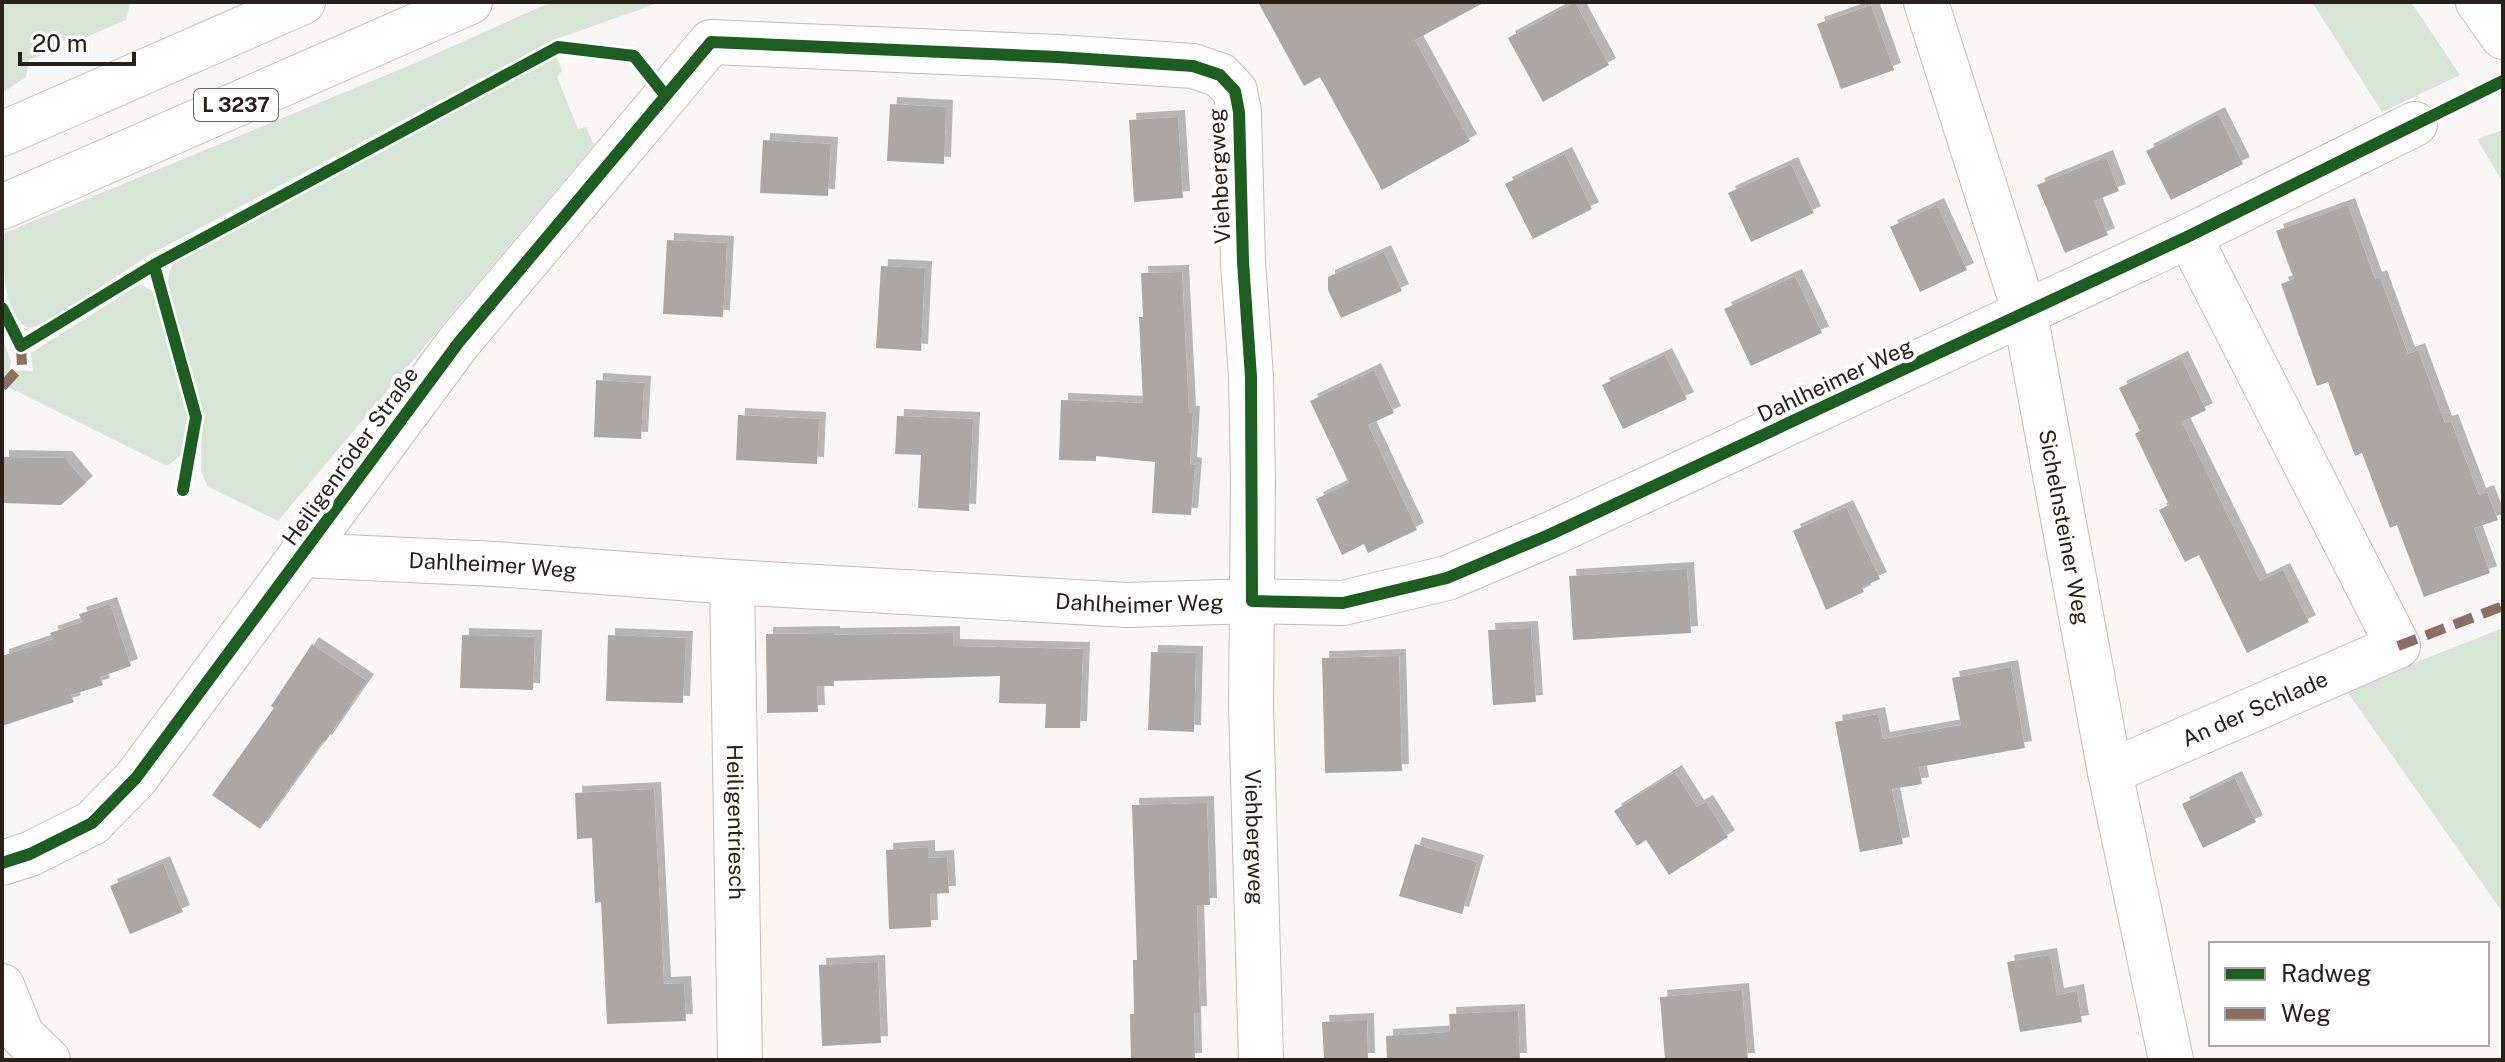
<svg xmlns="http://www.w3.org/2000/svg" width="2505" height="1062" viewBox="0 0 2505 1062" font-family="'Public Sans',sans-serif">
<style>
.green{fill:#d7e5d7}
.building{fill:#ada7a4;filter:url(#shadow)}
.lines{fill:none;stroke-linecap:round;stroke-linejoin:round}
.street-casing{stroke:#c3bdb9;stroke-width:46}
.primary-casing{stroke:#c3bdb9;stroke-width:46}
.highway-casing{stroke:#c3bdb9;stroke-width:46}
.street{stroke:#fefefe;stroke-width:44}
.primary{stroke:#fefefe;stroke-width:44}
.highway{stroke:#fefefe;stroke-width:44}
.quiet{stroke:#8d6e63;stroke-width:10;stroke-dasharray:20 10;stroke-linecap:butt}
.cycleway-casing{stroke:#fff;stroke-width:17}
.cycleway{stroke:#1b5e20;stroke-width:12}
.labels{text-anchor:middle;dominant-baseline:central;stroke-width:8;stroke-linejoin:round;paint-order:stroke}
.shield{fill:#fff;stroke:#69635f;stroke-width:2}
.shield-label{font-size:20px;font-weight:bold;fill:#29201a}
.street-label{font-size:22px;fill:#29201a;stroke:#fff}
</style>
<defs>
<filter id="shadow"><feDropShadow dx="7" dy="-7" stdDeviation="0" flood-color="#0004"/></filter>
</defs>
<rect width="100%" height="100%" fill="#f9f7f5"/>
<!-- green -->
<path class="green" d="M2 2H155L130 3 126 20 82 39 80 34 54 44 56 50 29 60 26 77 2 93Z
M551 2H661L554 40 149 255 45 324 29 328C3 318 2 258 2 234L413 64Z
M2312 2H2411L2460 75 2382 112Z
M553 58H557L562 71 557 77 578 129 586 127 594 145 278 521 207 486 201 470 202 418 167 289 169 273 174 262Z
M2503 130V183L2477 139Z
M140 284 154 292 189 417 184 453 167 466 2 384V337L11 361 10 370 33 371 31 353Z
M2503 628V913L2346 690Z"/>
<!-- building -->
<path class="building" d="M1258 2H1485L1415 40 1470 141 1382 190 1320 77 1304 86Z
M1575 2 1609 65 1543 102 1508 38Z
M1871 5 1894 70 1841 89 1817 24Z
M890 104 946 107 944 164 887 161Z
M2218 114 2243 164 2171 200 2146 151Z
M1178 117 1183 198 1134 202 1129 120Z
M763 140 831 144 828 196 760 193Z
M1565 154 1592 209 1533 239 1505 184Z
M2106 157 2119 191 2094 201 2108 235 2065 253 2037 185Z
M1791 164 1814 213 1751 242 1728 193Z
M1937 205 1967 270 1920 292 1890 227Z
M2348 205 2375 279 2380 277 2408 354 2418 350 2445 423 2451 421 2479 495 2487 492 2498 520 2474 528 2490 573 2424 597 2397 525 2390 528 2362 453 2355 456 2328 382 2317 386 2281 284 2294 279 2276 231Z
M667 240 727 243 723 317 663 314Z
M1384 252 1402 291 1341 318 1328 290V277Z
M881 266 925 268 921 351 876 348Z
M1182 272 1189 413H1193L1190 464 1195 465 1191 515 1152 513 1155 462 1096 456V461L1059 460 1061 400 1143 403 1139 317H1143L1141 273Z
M1795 276 1822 333 1751 366 1724 309Z
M1665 355 1687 399 1623 429 1602 385Z
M2181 358 2206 410 2182 422 2260 581 2283 570 2309 622 2247 653 2199 555 2185 562 2159 510 2169 505 2135 434 2140 431 2119 388Z
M1374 370 1394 413 1368 425 1417 530 1368 553 1364 544 1342 555 1316 499 1349 483 1310 401Z
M596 380 644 383 641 439 594 437Z
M738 415 819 419 817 464 736 460Z
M897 416 973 419 969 511 918 508 921 455 895 454Z
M2 457 65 458 86 483 61 505 2 503Z
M1846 507 1880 579 1862 587 1864 592 1826 610 1793 531Z
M1687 569 1691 633 1573 640 1569 576Z
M110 604 131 666 100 677 103 685 71 695 74 702 2 726V656L53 639 50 633 82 622 79 614Z
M1531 628 1536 702 1493 705 1488 630Z
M833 633V635L953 633V646L1083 649 1080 728H1045L1046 704 999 703 1000 676 834 681V686H817L818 712 767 713 766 634Z
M462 635 535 637 533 690 460 688Z
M608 635 686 638 683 703 606 701Z
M312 644 367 681 325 742 323 741 260 829 212 795 274 708 271 706Z
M1151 652 1196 653 1194 732 1148 730Z
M1399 656 1402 771 1325 773 1322 658Z
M2011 667 2025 748 1919 767 1922 784 1892 789 1903 844 1860 852 1835 722 1878 714 1883 739 1961 725 1952 678Z
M1675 772 1697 807 1706 802 1728 837 1669 875 1646 840 1637 846 1614 811Z
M2235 778 2256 822 2203 848 2182 804Z
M654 789 664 984 684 983 686 1021 607 1024 601 902 595 903 592 838 577 839 575 793Z
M1207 803 1210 905H1197L1200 1013H1194L1195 1060H1131L1130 1014H1134L1133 960H1137L1132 805Z
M1415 844 1477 862 1462 914 1399 896Z
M928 847V858L947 857 949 893 930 894 931 927 889 929 886 850Z
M163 863 183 912 130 934 110 886Z
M2050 955 2057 995 2077 991 2082 1022 2020 1032 2007 962Z
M878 962 881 1043 822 1046 819 965Z
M1742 990 1748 1060H1665L1660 997Z
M1518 1011 1520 1060H1387L1386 1036 1450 1032 1449 1014Z
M1367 1020 1368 1060H1324L1322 1022Z"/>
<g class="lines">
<defs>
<g id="street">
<path id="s1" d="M1926 2 2025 313 2110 772 2171 1060"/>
<path id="s2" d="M301 555 495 564 732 582 1127 605 1252 601 1343 603 1447 578 1551 534 2189 236 2415 124"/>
<path id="s3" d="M732 582 740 1060"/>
<path id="s4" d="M2110 772 2398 646 2189 236"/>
<path id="s5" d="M2 863 30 854 92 823 136 778 459 342 711 42 1058 57 1193 66 1220 75 1235 91 1239 112 1243 262 1251 377 1253 480 1251 706 1261 1060"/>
<path d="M2 986 22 1035 48 1060"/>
</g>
<path id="primary" d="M2 134 303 2
M2 207 470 2"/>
<path id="highway" d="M2478 2 2503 37"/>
</defs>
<!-- street casing -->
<use href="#street" class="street-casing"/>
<!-- primary casing -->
<use href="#primary" class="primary-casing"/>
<!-- highway casing -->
<use href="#highway" class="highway-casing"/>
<!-- street -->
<use href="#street" class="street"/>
<!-- primary -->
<use href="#primary" class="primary"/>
<!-- highway -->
<use href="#highway" class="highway"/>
<!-- quiet -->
<path class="quiet" d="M2 387 22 365 21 346
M2398 646 2503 606"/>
<defs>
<path id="cycleway" d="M154 265 196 417 183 490
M2 308 21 346 154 265 558 47 634 56 665 95
M2 863 30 854 92 823 136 778 459 342 711 42 1058 57 1193 66 1220 75 1235 91 1239 112 1243 262 1251 377 1252 601 1343 603 1447 578 1551 534 2189 236 2503 81"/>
</defs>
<!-- cycleway casing -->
<use href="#cycleway" class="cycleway-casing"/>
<!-- cycleway -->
<use href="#cycleway" class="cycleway"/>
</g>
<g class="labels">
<!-- shield labels -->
<rect class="shield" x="194" y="89" width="84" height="32" rx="6"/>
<g class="shield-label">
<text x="236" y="105">L 3237</text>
</g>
<!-- street labels -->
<g class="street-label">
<text transform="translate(1219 176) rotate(-93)">Viehbergweg</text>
<text transform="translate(1835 380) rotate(-25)">Dahlheimer Weg</text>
<text transform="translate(350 456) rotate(-54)">Heiligenröder Straße</text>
<text stroke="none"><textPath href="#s1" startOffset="544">Sichelnsteiner Weg</textPath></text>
<text stroke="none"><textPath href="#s2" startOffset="192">Dahlheimer Weg</textPath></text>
<text stroke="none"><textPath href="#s2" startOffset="840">Dahlheimer Weg</textPath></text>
<text stroke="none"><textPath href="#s4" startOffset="158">An der Schlade</textPath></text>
<text stroke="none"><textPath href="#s3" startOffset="240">Heiligentriesch</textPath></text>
<text stroke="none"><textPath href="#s5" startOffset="2376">Viehbergweg</textPath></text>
</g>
</g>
<!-- border -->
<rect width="2505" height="1062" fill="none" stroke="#29201a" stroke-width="8"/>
<!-- legend -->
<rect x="2209" y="942" width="280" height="104" fill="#ffffff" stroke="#a9a6a3" stroke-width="2"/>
<rect x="2225" y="968" width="40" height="12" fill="#1b5e20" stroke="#a9a6a3" stroke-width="2"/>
<text x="2281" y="982" font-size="24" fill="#29201a">Radweg</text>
<rect x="2225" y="1008" width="40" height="12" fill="#8d6e63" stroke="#a9a6a3" stroke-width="2"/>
<text x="2281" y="1022" font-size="24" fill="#29201a">Weg</text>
<!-- scale -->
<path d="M20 52v12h114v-12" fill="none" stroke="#29201a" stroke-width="4"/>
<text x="32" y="52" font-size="24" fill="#29201a" stroke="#ffffff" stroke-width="6" paint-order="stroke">20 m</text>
</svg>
